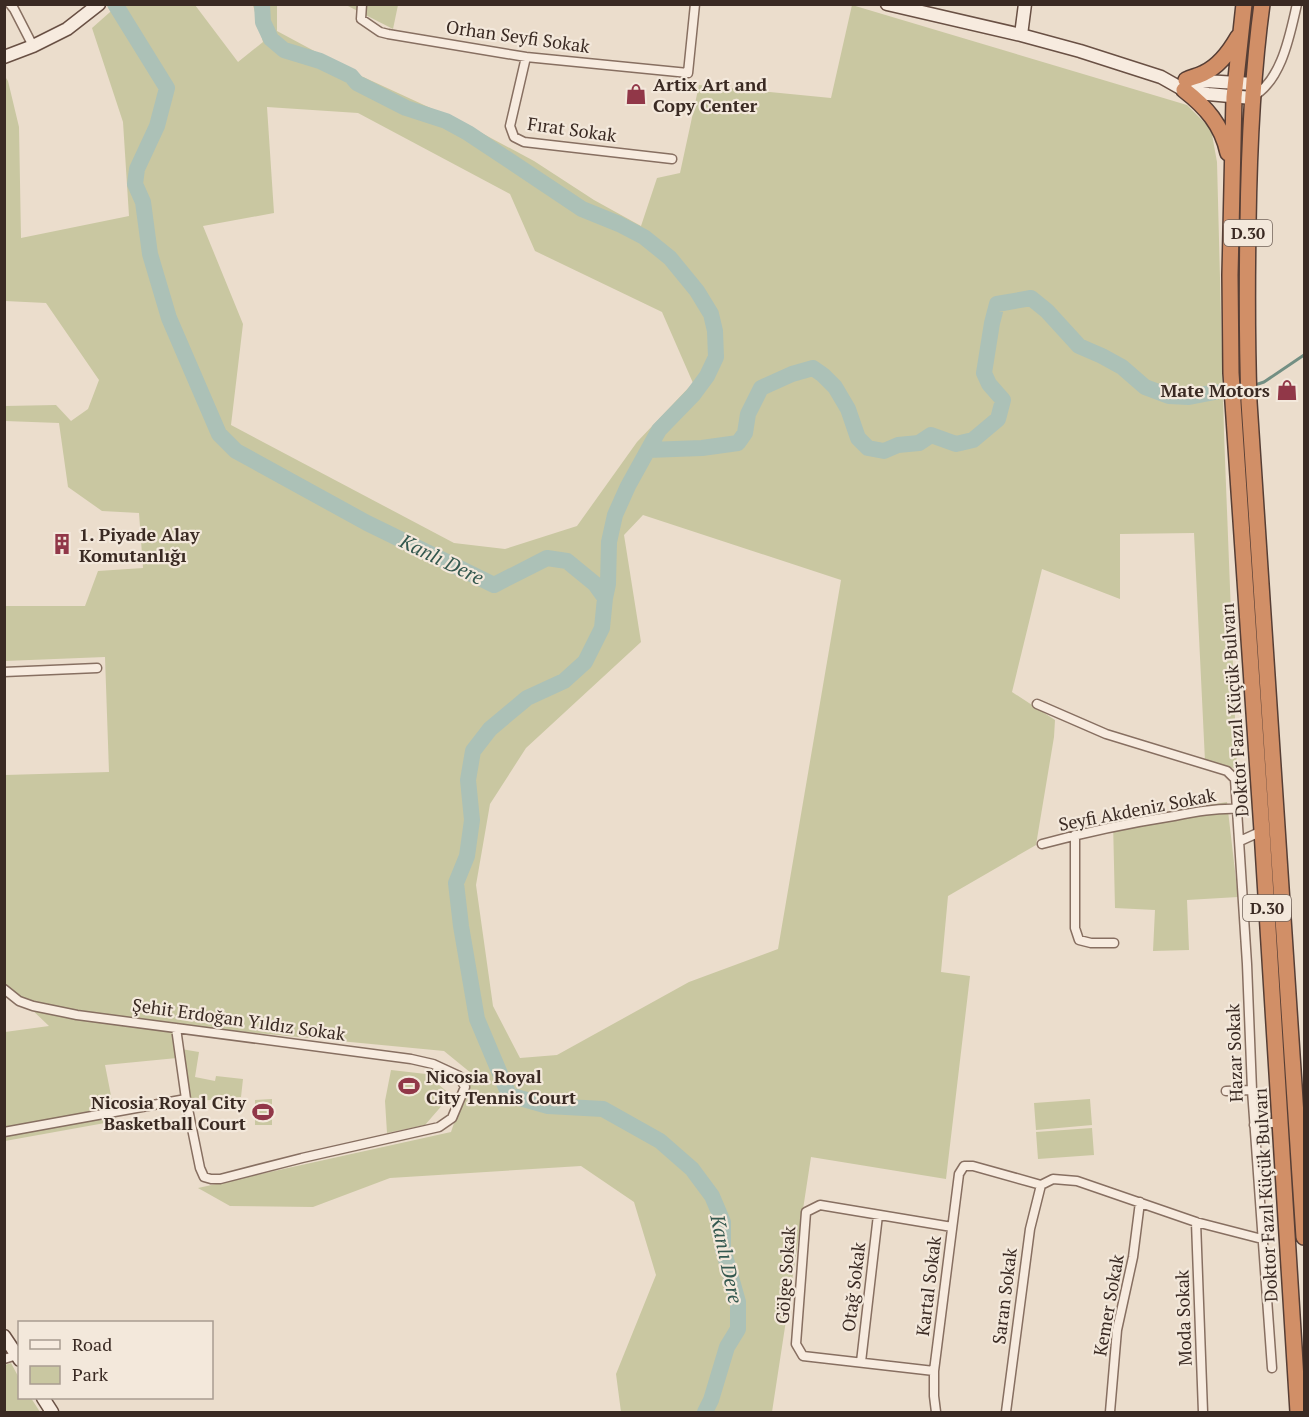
<svg xmlns="http://www.w3.org/2000/svg" width="1309" height="1417" viewBox="0 0 1309 1417" font-family="'PT Serif',serif">
<style>
.green{fill:#c9c7a1;fill-rule:evenodd}
.lines{fill:none;stroke-linecap:round;stroke-linejoin:round}
.stream{stroke:#738f83;stroke-width:3}
.river{stroke:#acc1b7;stroke-width:16}
.street-casing{stroke:#876f61;stroke-width:11}
.secondary-casing{stroke:#695044;stroke-width:15}
.highway-casing{stroke:#563e35;stroke-width:18}
.street{stroke:#f7ebdf;stroke-width:8}
.secondary{stroke:#f7ebdf;stroke-width:12}
.highway{stroke:#d18f67;stroke-width:15}
.labels{text-anchor:middle;dominant-baseline:central;stroke-width:4.5;stroke-linejoin:round;paint-order:stroke}
.shield{fill:#f3e8db;stroke:#72635a;stroke-width:1.5}
.shield-label{font-size:16px;font-weight:bold;fill:#3a2a23}
.street-label{font-size:18px;fill:#3a2a23;stroke:#f3e8db}
.poi-label{font-size:18px;font-weight:bold;fill:#3a2a23;stroke:#f3e8db;text-anchor:start}
.water-label{font-size:20px;font-style:italic;fill:#34584f;stroke:#f3e8db}
</style>
<rect width="100%" height="100%" fill="#ebddcc"/>
<!-- green -->
<path class="green" d="M118 5H195L238 62 263 42 253 5H277V31L359 75 463 123 534 161 594 200 641 226 657 178 680 173 699 85 831 98 852 5 1187 105 1211 129 1217 162 1224 433 1237 769 1205 761 1194 533 1120 534V599L1042 569 1012 692 1055 720 1054 737 1036 845 948 896 941 972 970 976 946 1179 811 1157 772 1412H621L616 1374 656 1275 634 1202 581 1166 390 1178 313 1207 230 1206 198 1188 451 1132 471 1073 444 1051 173 1025 177 1058 105 1065 116 1121 5 1141V1032L49 1026 5 984V775L109 772 105 657 5 661V606H85L98 571 143 568 139 513 102 511 68 487 59 423 5 421V406L56 405 71 421 88 409 99 380 46 303 5 301 4 75 8 81 19 127 21 238 129 216 123 122 92 28ZM267 107 358 113 510 194 535 251 662 312 693 383 637 442 577 526 505 549 454 543 231 425 243 324 203 226 274 213ZM643 515 841 580 778 949 689 982 557 1055 520 1058 493 1006 476 885 490 804 526 748 641 642 624 535Z
M346 5H398L393 29Z
M1227 802 1238 897 1187 900 1189 950 1153 951 1155 910 1115 908 1113 821Z
M181 1049 199 1052 195 1077 215 1081 216 1076 243 1079 241 1097 190 1102Z
M391 1070 426 1074 451 1095 425 1125 387 1133 385 1101Z
M272 1099V1125H255V1100Z
M1090 1099 1092 1125 1036 1130 1034 1103Z
M1092 1128 1094 1155 1038 1159 1036 1132Z
M11 1363 19 1378 20 1398H31L40 1412H5V1365Z"/>
<g class="lines">
<!-- stream -->
<path class="stream" d="M1255 385 1264 382 1304 355
M1215 392 1228 391"/>
<!-- river -->
<path class="river" d="M115 4 167 88 157 126 137 169 135 184 143 202 150 254 169 318 219 434 236 451 367 523 494 585 547 558 567 561 595 584 605 598 602 628 585 662 564 681 527 698 490 729 473 751 468 780 472 820 467 856 456 883 461 926 477 1019 509 1095 548 1106 603 1109 660 1141 692 1169 712 1196 723 1222V1249L738 1302V1329L727 1347 711 1400 705 1412
M262 4 263 22 271 39 284 50 320 61 351 76 357 83 406 108 446 121 468 133 582 209 619 224 644 237 670 258 697 291 711 314 715 331 716 357 707 376 693 395 659 430 628 486 615 515 609 542 608 584 605 598
M648 450 702 448 738 443 745 433 748 414 761 388 792 374 813 368 823 375 835 387 848 409 858 438 868 448 884 451 898 445 919 443 931 435 956 444 973 440 998 419 1003 400 989 384 984 373 992 323 997 304 1031 298 1047 311 1079 346 1102 356 1122 367 1145 387 1169 396 1189 397 1215 392"/>
<defs>
<path id="street" d="M10 4 14 9 33 46
M362 4 361 19 380 32 388 34 526 57 688 73 695 4
M526 57 510 126 514 137 524 142 672 159
M1252 97C1282 81 1290 34 1297 4
M4 672 97 668
M1037 704 1106 734 1227 771 1235 779 1247 964 1252 1090 1272 1368
M1075 835V928L1079 940 1091 943H1114
M1240 841 1262 831
M1042 844C1086 832 1129 823 1174 816 1195 812 1216 808 1238 809
M4 989 19 1001 33 1006 77 1015 411 1059 433 1064 459 1076 465 1087 452 1118 439 1127 302 1158 220 1179H211L204 1177 200 1168 186 1099 176 1028
M1226 1091 1252 1090
M1254 1125 1280 1122
M4 1132 186 1099
M1041 1185 1053 1179 1077 1181 1196 1222 1262 1239
M1196 1222 1203 1412
M4 1359 17 1355
M861 1362 878 1215
M934 1371 803 1356 796 1344 806 1212 820 1205 952 1227
M936 1412 934 1396V1371L959 1174 964 1166H973L1041 1185
M1006 1412 1030 1229 1041 1185
M1110 1412 1117 1330 1133 1257 1140 1202"/>
<path id="secondary" d="M887 4 1021 35 1080 51 1161 77 1184 90 1208 94 1252 98
M1021 35 1025 4
M4 57 33 46 67 29 99 4
M1189 80 1253 84
M4 1336 20 1360
M43 1398 52 1412"/>
<path id="highway" d="M1244 4 1234 97 1230 275 1231 373 1262 831 1298 1412
M1262 4C1252 77 1249 150 1248 224 1247 283 1247 343 1249 402L1304 1237
M1186 80C1192 77 1199 76 1204 73 1219 66 1230 51 1238 37
M1184 90C1206 107 1222 125 1228 153"/>
</defs>
<!-- street casing -->
<use href="#street" class="street-casing"/>
<!-- secondary casing -->
<use href="#secondary" class="secondary-casing"/>
<!-- highway casing -->
<use href="#highway" class="highway-casing"/>
<!-- street -->
<use href="#street" class="street"/>
<!-- secondary -->
<use href="#secondary" class="secondary"/>
<!-- highway -->
<use href="#highway" class="highway"/>
</g>
<!-- icons -->
<defs>
<symbol id="shop-bare" viewBox="-9 -9 18 18"><path d="M-5-2.5h2.3a2.7 3.5 0 0 1 5.4 0H5L5.5 6h-11ZM-1.5-2.5h3a1.5 2.3 0 0 0-3 0Z" fill="#913748" stroke="#f3e8db" stroke-width="2.5" paint-order="stroke"/></symbol>
<symbol id="building-bare" viewBox="-9 -9 18 18"><path d="M-4-6H4V6H1V3H-1V6H-4ZM-2.5-4.3h1.7v1.8h-1.7ZM.8-4.3h1.7v1.8H.8ZM-2.5-1h1.7V.8h-1.7ZM.8-1h1.7V.8H.8Z" fill="#913748" stroke="#f3e8db" stroke-width="2.5" paint-order="stroke"/></symbol>
<symbol id="stadium-bare" viewBox="-9 -9 18 18"><path d="M0-5a6.5 5 0 1 0 0 10a6.5 5 0 1 0 0-10ZM-3.5-1.8h7v3.6h-7Z" fill="#913748" stroke="#f3e8db" stroke-width="2.5" paint-order="stroke"/></symbol>
</defs>
<g fill-rule="evenodd">
<use href="#shop-bare" x="621" y="79" width="30" height="30"/>
<use href="#shop-bare" x="1272" y="375" width="30" height="30"/>
<use href="#building-bare" x="47" y="529" width="30" height="30"/>
<use href="#stadium-bare" x="394" y="1071" width="30" height="30"/>
<use href="#stadium-bare" x="248" y="1097" width="30" height="30"/>
</g>
<g class="labels">
<!-- shield labels -->
<g class="shield">
<rect x="1224" y="220" width="48" height="26" rx="4.5"/>
<rect x="1243" y="895" width="48" height="26" rx="4.5"/>
</g>
<g class="shield-label">
<text x="1248" y="233">D.30</text>
<text x="1267" y="908">D.30</text>
</g>
<!-- street labels -->
<g class="street-label">
<text transform="translate(518 36) rotate(8)">Orhan Seyfi Sokak</text>
<text transform="translate(572 129) rotate(8)">Fırat Sokak</text>
<text transform="translate(1234 710) rotate(-94)">Doktor Fazıl Küçük Bulvarı</text>
<text transform="translate(1137 809) rotate(-11)">Seyfi Akdeniz Sokak</text>
<text transform="translate(239 1019) rotate(8)">Şehit Erdoğan Yıldız Sokak</text>
<text transform="translate(1234 1053) rotate(-92)">Hazar Sokak</text>
<text transform="translate(1265 1195) rotate(-93)">Doktor Fazıl Küçük Bulvarı</text>
<text transform="translate(785 1275) rotate(-86)">Gölge Sokak</text>
<text transform="translate(928 1286) rotate(-83)">Kartal Sokak</text>
<text transform="translate(853 1287) rotate(-83)">Otağ Sokak</text>
<text transform="translate(1004 1296) rotate(-83)">Saran Sokak</text>
<text transform="translate(1108 1305) rotate(-80)">Kemer Sokak</text>
<text transform="translate(1183 1318) rotate(-92)">Moda Sokak</text>
</g>
<!-- poi labels -->
<g class="poi-label">
<text x="653" y="84">Artix Art and<tspan x="653" dy="21">Copy Center</tspan></text>
<text x="1270" y="390" text-anchor="end">Mate Motors</text>
<text x="79" y="534">1. Piyade Alay<tspan x="79" dy="21">Komutanlığı</tspan></text>
<text x="426" y="1076">Nicosia Royal<tspan x="426" dy="21">City Tennis Court</tspan></text>
<text x="246" y="1102" text-anchor="end">Nicosia Royal City<tspan x="246" dy="21">Basketball Court</tspan></text>
</g>
<!-- water labels -->
<g class="water-label">
<text transform="translate(442 559) rotate(26)">Kanlı Dere</text>
<text transform="translate(727 1259) rotate(78)">Kanlı Dere</text>
</g>
</g>
<!-- border -->
<rect width="1309" height="1417" fill="none" stroke="#3a2a23" stroke-width="12"/>
<!-- legend -->
<rect x="18" y="1321" width="195" height="78" fill="#f3e8db" stroke="#a99c91" stroke-width="1.5"/>
<rect x="30" y="1340" width="30" height="9" fill="#f7ebdf" stroke="#a99c91" stroke-width="1.5"/>
<text x="72" y="1351" font-size="18" fill="#3a2a23">Road</text>
<rect x="30" y="1366" width="30" height="18" fill="#c9c7a1" stroke="#a99c91" stroke-width="1.5"/>
<text x="72" y="1381" font-size="18" fill="#3a2a23">Park</text>
</svg>
